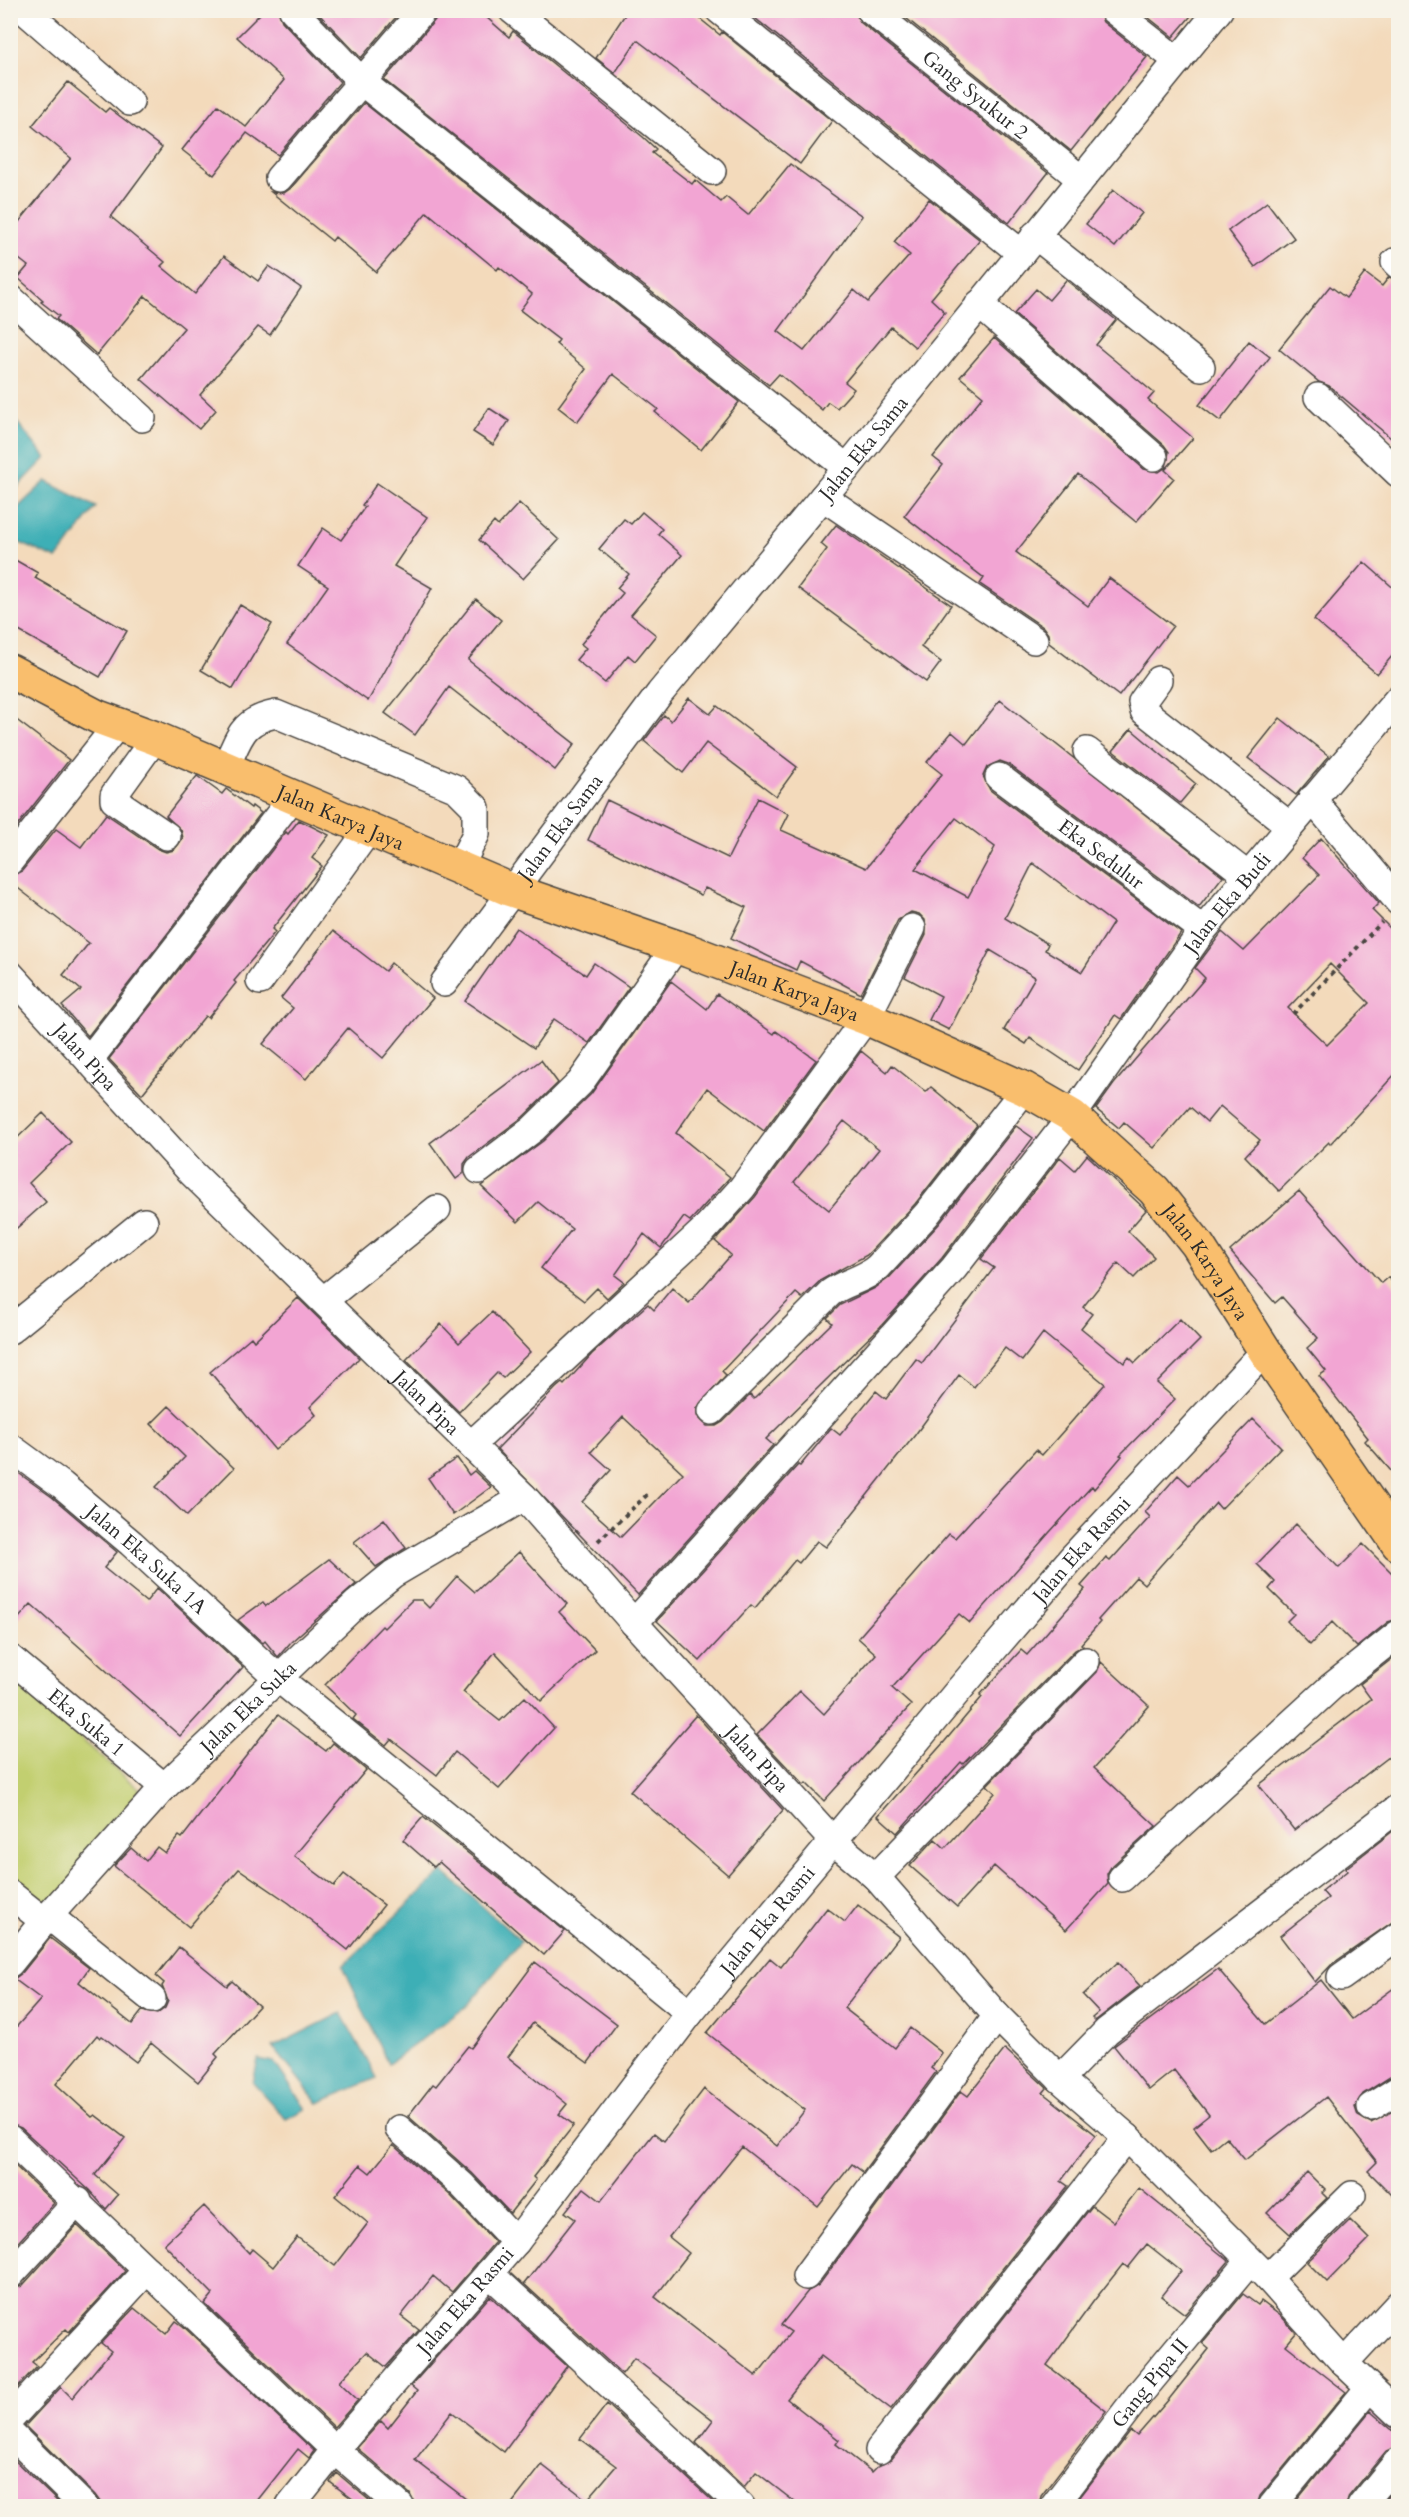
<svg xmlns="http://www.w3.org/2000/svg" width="1409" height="2517" viewBox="0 0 1409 2517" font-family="Cardo,serif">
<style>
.green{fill:#c2cf70;stroke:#767d4e;stroke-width:1.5}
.water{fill:#3eafb6;stroke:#346d70;stroke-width:1.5}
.building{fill:#f2a5d3;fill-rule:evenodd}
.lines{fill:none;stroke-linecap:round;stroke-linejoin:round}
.minor-casing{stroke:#494541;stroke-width:30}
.major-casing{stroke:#494541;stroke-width:36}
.path{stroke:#494541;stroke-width:4;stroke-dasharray:4.5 4.5;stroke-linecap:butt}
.minor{stroke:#fff;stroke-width:27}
.major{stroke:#f9be6d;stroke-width:33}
.labels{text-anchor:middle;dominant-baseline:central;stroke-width:6;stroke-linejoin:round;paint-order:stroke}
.street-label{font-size:20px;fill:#2b2b2b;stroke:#f7f3e8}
</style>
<rect width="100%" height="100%" fill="#f7f3e8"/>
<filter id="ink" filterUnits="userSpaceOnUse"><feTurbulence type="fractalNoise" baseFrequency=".0167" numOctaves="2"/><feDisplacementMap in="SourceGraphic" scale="12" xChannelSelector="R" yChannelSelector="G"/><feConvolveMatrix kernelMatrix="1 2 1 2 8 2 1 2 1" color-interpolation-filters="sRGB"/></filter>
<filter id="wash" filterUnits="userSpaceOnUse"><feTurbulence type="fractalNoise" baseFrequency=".008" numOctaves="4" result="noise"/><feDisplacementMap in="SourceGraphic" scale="24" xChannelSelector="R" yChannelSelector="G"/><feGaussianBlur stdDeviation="1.35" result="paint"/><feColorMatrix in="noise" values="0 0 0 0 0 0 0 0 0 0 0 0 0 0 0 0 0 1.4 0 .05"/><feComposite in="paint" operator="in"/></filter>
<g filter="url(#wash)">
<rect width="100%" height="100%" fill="#f3dabb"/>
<!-- green -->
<path class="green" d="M11 1678 148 1797 46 1916 11 1885Z"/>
<!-- water -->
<path class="water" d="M11 415 46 458 11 494H10Z
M46 481 96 507 57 559 11 539V514Z
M443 1871 521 1941 467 2006 388 2064 343 1966Z
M341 2013 377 2078 318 2103 273 2047Z
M258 2059 274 2062 306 2109 286 2119 253 2083Z"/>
<g id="blocks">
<!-- building -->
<path class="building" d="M264 10H278L282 21 340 82 278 155 247 133 214 175 182 150 218 105 246 127 284 80 237 37Z
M315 10H402L361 58Z
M438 10H478L509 37 513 31 643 137 656 149 652 153 692 184 695 180 721 202 726 197 748 215 790 164 862 216 778 331 804 351 854 290 868 302 910 255 894 242 929 199 980 240 931 299 945 312 915 347 891 327 845 382 854 389 837 408 828 402 822 410 779 374 769 385 384 80 435 20Z
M628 10H689L720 35 722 32 832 121 800 164 637 40 615 73 596 58Z
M745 10H855L860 22 1048 173 1009 223Z
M896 10H1098L1103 22 1147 57 1071 151Z
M1139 10H1196L1173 37Z
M68 82 105 112 109 108 162 148 111 217 165 262 161 266 195 294 224 256 258 281 269 266 301 288 270 335 258 327 200 395 216 410 199 429 141 379 184 328 145 296 97 355 56 319 59 316 41 302 43 300 18 278 28 266 10 252V233L71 158 32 126Z
M364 103 739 402 701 450 655 412 658 409 613 374 577 422 558 407 586 369 556 344 559 340 520 310 532 294 499 267 497 270 427 212 376 272 335 237 332 241 271 192 284 193 291 188Z
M1113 190 1142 213 1115 247 1086 224Z
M1267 202 1294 238 1255 267 1228 231Z
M1365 273 1382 286 1389 277 1398 280V444L1329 386 1319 382 1279 349 1330 286 1346 298Z
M1066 280 1116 320 1096 345 1154 393 1148 400 1193 438 1165 470 1174 478 1136 522 1078 474 1016 552 1088 606 1109 578 1173 626 1119 696 1049 643 1048 634 1043 627 980 584 984 578 904 516 943 465 933 457 983 396 960 377 994 338 1144 469 1159 472 1166 467 1169 452 1164 445 1014 314 1036 289 1049 300Z
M1249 341 1270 357 1220 421 1199 405Z
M489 408 509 421 493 445 473 432Z
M377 483 427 517 394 566 432 588 368 701 287 644 328 586 298 566 323 528 341 540 365 507 362 505Z
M519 503 559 540 523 579 479 540 494 522 498 526Z
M642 512 662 529 658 534 682 555 631 615 656 635 635 661 628 655 605 683 576 660 586 648 581 644 623 593 617 588 629 574 599 549 624 519 631 524Z
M836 525 951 605 921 647 941 662 926 682 798 588 827 549 821 544Z
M10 557 38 573 35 578 127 631 100 677 10 626Z
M1364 562 1398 592V649L1377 674 1314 620Z
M476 599 501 620 468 660 575 744 555 770 449 687 415 735 385 713Z
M240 605 272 624 233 689 201 670Z
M689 698 710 714 717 706 797 767 776 796 706 743 683 773 644 741 664 715 671 721Z
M1000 700 1223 876 1199 907 1008 764 1000 761 987 767 983 776 990 790 1181 933 1121 1019 1115 1015 1078 1070 1030 1038 1026 1044 1004 1030 1035 977 990 950 949 1030 929 1020 941 996 905 977 926 935 925 920 919 914 911 912 898 920 861 994 800 961 796 970 731 938 746 907 705 888 701 895 588 840 607 800 728 858 758 798 789 814 781 830 866 868 942 774 927 762 952 732 966 744ZM956 818 995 847 968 897 915 869ZM1033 863 1113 923 1082 972 1045 950 1048 944 1005 918Z
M10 715 69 760 10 835Z
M1280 718 1329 756 1296 795 1248 758Z
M1131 729 1196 784 1180 803 1113 751Z
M197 776 222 794 226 789 251 808 252 806 261 813 88 1036 62 1006 81 990 63 975 89 943 10 882V876L22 871 56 829 81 847 106 814 158 849 166 852 174 850 183 838 181 830 166 816Z
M299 820 329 835 312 858 322 866 272 929 275 932 234 981 236 983 208 1018 205 1016 142 1094 109 1059 286 832 288 834Z
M1321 838 1379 903 1372 910 1398 936V1071L1330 1144 1329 1142 1279 1191 1245 1156 1260 1140 1220 1106 1207 1122 1190 1107 1154 1148 1124 1122 1119 1128 1096 1109 1114 1084 1205 978 1195 968 1222 932 1244 951 1319 875 1302 858ZM1330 964 1369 1003 1327 1045 1288 1008Z
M516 928 586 975 594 963 629 987 589 1043 554 1019 534 1048 465 1001Z
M333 931 385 971 391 963 433 998 383 1058 348 1028 306 1079 263 1044 293 1008 281 998Z
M671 981 707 1009 717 994 774 1034 776 1031 816 1060 764 1131 707 1088 676 1133 730 1177 690 1221 684 1217 661 1248 644 1234 615 1275 624 1282 607 1298 597 1288 584 1301 541 1268 572 1229 538 1202 518 1222 481 1186 543 1141 591 1094Z
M861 1051 887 1072 892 1065 926 1092 931 1087 977 1125 915 1204 867 1255 821 1280 802 1298 796 1293 722 1371 726 1375 697 1408V1416L707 1426H716L723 1422 750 1395 754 1399 832 1323 827 1318 840 1305 875 1288 889 1278 939 1224 1016 1126 1033 1138 942 1258 880 1327 766 1439 773 1445 638 1595 497 1449 556 1388 562 1383 564 1385 592 1354 648 1304 654 1310 672 1288 689 1303 731 1255 715 1241 755 1197ZM844 1121 879 1149 829 1210 794 1182ZM623 1417 683 1473 621 1537 582 1502 611 1470 591 1452Z
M541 1060 558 1083 523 1117 469 1157 464 1164V1173L456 1179 430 1143Z
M43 1113 71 1142 29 1183 46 1202 10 1234V1145Z
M1087 1155 1146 1210 1128 1231 1154 1257 1134 1278 1118 1263 1083 1307 1092 1314 1081 1328 1124 1363 1129 1357 1135 1363 1180 1319 1200 1340 1157 1383 1175 1399 1120 1455 1122 1456 1094 1489 1092 1486 1049 1533 970 1623 959 1614 892 1688 911 1705 824 1801 806 1783 804 1785 757 1735 800 1691 824 1714 876 1654 858 1638 949 1534 955 1538 1036 1450 1042 1455 1105 1384 1043 1333 1022 1361 1005 1348 974 1387 959 1375 915 1435 826 1547 817 1541 799 1563 795 1560 755 1608 751 1605 700 1661 657 1621 798 1465 800 1466 831 1428 840 1435 876 1391 886 1399 916 1359 922 1363 994 1268 981 1259 1060 1157 1075 1170Z
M1299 1191 1381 1283 1388 1277 1398 1290V1479L1365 1441 1368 1438 1319 1376 1326 1371 1307 1348 1318 1338 1282 1297 1275 1303 1230 1251Z
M298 1298 359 1358 310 1407 316 1415 275 1450 210 1372 251 1337 254 1341Z
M492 1312 530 1352 503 1378 497 1373 459 1412 406 1360 441 1324 459 1343Z
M169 1406 234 1468 187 1516 156 1487 185 1457 151 1424Z
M1253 1419 1281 1447 1221 1509 1216 1503 1144 1584 1136 1577 1098 1620 1100 1622 1081 1644 1083 1646 1075 1650 963 1764 961 1762 897 1833 878 1816 945 1741 982 1697 980 1695 1021 1650 1027 1655 1085 1589 1081 1586 1106 1558 1110 1561 1150 1517 1145 1512 1178 1475 1189 1485Z
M457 1458 469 1475 474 1471 491 1487 453 1515 428 1478Z
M10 1467 52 1497 117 1552 104 1568 146 1602 157 1588 243 1667 180 1736 31 1604 10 1628Z
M384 1519 406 1548 376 1567 354 1542Z
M1296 1524 1339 1568 1363 1544 1398 1579V1619L1388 1622 1357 1647 1332 1622 1310 1645 1287 1621 1294 1614 1269 1589 1275 1582 1257 1564Z
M519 1552 567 1604 559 1612 595 1650 541 1701 495 1652 463 1692 500 1721 525 1697 554 1728 499 1789 455 1752 437 1775 391 1739 386 1745 353 1719 356 1715 325 1685 382 1626 384 1628 412 1600H421L429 1608 457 1576 475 1592Z
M329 1559 356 1584 291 1642 278 1657 265 1641 263 1643 238 1620 263 1602 266 1606Z
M1398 1654V1750L1294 1830 1259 1785 1371 1699 1360 1684Z
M1101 1662 1149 1706 1094 1768 1156 1826 1111 1867 1107 1874 1108 1884 1066 1930 994 1866 957 1907 910 1866 935 1839 945 1848 995 1793 987 1785 1097 1672Z
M278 1715 326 1751 333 1743 366 1770 294 1856 334 1886 344 1874 384 1905 348 1950 289 1903 239 1869 189 1927 114 1866 131 1848 146 1861 157 1847 165 1853 179 1836 182 1838Z
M696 1715 783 1810 728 1875 630 1791Z
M423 1817 565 1931 544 1955 439 1862 434 1867 403 1840Z
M1398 1827V1918L1332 1964 1315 1982 1280 1936 1328 1898 1322 1891 1347 1871 1346 1868Z
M858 1905 899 1937 844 2008 895 2048 910 2028 942 2053 931 2068 936 2072 863 2172 852 2164 818 2207 742 2147 669 2237 689 2253 655 2297 756 2376 791 2332 781 2325 808 2291 819 2285 961 2091 968 2096 1005 2049 1047 2088 1043 2093 1096 2135 1061 2181 1068 2186 891 2409 821 2356 787 2399 839 2440 836 2444 872 2472 878 2466 891 2460 1092 2206 1113 2222 1139 2188 1229 2261 1185 2314 1161 2296 1181 2271 1147 2244 1128 2268 1123 2264 1093 2302 1047 2365 1106 2411 1041 2496 1039 2506H800L756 2472 744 2487 696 2443 713 2420 634 2358 622 2374 524 2284 575 2219 565 2212 584 2188 601 2201 654 2133 664 2141 704 2089 777 2146 805 2110 707 2033 770 1958 781 1967 827 1908 845 1922Z
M50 1938 89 1968 79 1982 132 2024 142 2011 157 2014 165 2008 168 2001 162 1986 164 1983 156 1976 179 1947 227 1986 232 1981 259 2006 215 2054 218 2057 198 2082 151 2043 136 2062 102 2036 100 2038 97 2035 56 2084 92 2117 95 2115 125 2138 95 2175 118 2195 106 2209 89 2190 21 2128 10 2124V2034L41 1999 14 1979 22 1973Z
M535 1962 617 2024 588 2063 533 2023 508 2057 567 2104 559 2114 574 2125 533 2177 536 2180 510 2213 472 2173 408 2116 433 2084 436 2086 468 2046 471 2048Z
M1118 1962 1140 1986 1095 2021 1092 2018 1099 2012 1083 1995Z
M1218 1969 1265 2024 1321 1980 1352 2019 1398 1985V2074L1390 2077 1363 2094 1355 2107 1358 2116 1371 2123 1398 2108V2201L1368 2171 1377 2162 1326 2097 1245 2160 1226 2137 1211 2149 1194 2127 1209 2115 1174 2070 1149 2090 1114 2046Z
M393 2145 451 2196 495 2242 452 2292 433 2276 401 2316 419 2330 386 2367 367 2352 339 2382 358 2400 334 2427 205 2304 213 2294 164 2244 204 2206 249 2253 252 2249 273 2267 297 2237 335 2266 368 2223 335 2196 360 2165 370 2173Z
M10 2161 54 2203 10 2251Z
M1307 2172 1325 2190 1322 2193 1327 2198 1290 2234 1267 2213Z
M1350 2220 1369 2239 1327 2282 1307 2262Z
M77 2225 125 2271 69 2332 66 2329 32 2362 37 2366 10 2395V2290L22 2286Z
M1243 2294 1258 2305 1261 2301 1282 2317 1296 2333 1286 2345 1346 2392 1260 2496 1257 2506H1073L1131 2431 1137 2436 1170 2398 1209 2349 1202 2343Z
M490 2296 567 2366 504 2452 452 2412 415 2460 475 2506H415L410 2494 357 2448 381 2421 388 2428 417 2391 411 2386Z
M134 2308 166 2334 176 2321 183 2326 314 2451 309 2458 298 2449 253 2506H103L95 2495 25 2426 61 2387 72 2398 111 2351 101 2343Z
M607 2404 718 2506H510L542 2465 587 2500 616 2466 580 2439Z
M1370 2411 1398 2435V2446L1386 2451 1349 2496 1346 2506H1292Z
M10 2456 60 2504 58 2506H10Z
M337 2473 376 2506H362L330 2482Z
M1398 2485V2506H1381Z"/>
</g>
</g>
<g filter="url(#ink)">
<use href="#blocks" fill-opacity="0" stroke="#494541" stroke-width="1.5"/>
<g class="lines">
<defs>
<g id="minor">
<path d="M24 10 130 102"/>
<path d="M293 10 362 82 847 468"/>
<path d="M512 10 712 171"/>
<path d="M719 10 1021 253"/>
<path id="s1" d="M870 10 1081 179"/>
<path d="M1113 10 1178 61"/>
<path d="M279 178 423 10"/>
<path d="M1035 235 1201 367"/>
<path d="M1395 262 1398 265"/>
<path d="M10 298 142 418"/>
<path d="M979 304 1154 457"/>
<path d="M1318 397 1398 473"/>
<path d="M823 497 1034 640"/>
<path d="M1158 680 1142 702 1144 711 1290 826"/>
<path d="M155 738 114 795V800L167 836"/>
<path d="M1087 751 1248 876"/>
<path d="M225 768C240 738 240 721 276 714L457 789 476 808V834L459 868"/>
<path id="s2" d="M999 777 1203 930"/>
<path d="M1312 799 1398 901"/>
<path d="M10 861 118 724"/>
<path id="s3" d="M10 974 191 1172 524 1497 634 1623 834 1842 876 1877 997 2016 1060 2079 1127 2137 1268 2278 1344 2363 1398 2414"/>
<path d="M260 981 370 828"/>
<path id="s4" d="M444 983 660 693 847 468 1219 10"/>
<path d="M89 1060 293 797"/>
<path d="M479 1170 533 1129 580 1083 676 947"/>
<path d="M324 1300 437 1209"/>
<path d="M10 1330 144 1222"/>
<path d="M712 1411 830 1293C845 1282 864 1280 878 1267L927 1214 1025 1089"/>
<path d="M472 1444 704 1230 742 1188 866 1018 912 928"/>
<path id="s5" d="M10 1447 62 1485 131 1543 278 1678 690 2013"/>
<path id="s6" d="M634 1623 954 1268 1072 1116 1203 930 1398 699"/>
<path id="s7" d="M10 1658 164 1787"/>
<path d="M876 1877 1086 1661"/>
<path d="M1122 1878 1331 1687 1398 1634"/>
<path d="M10 1894 44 1921"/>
<path d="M49 1916 152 1999"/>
<path id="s8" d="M10 1963 44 1921 164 1787 356 1604 393 1574 524 1497"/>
<path d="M1341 1977 1398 1936"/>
<path d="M1060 2079 1107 2031 1398 1808"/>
<path d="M1371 2107 1398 2090"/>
<path d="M399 2129 462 2185 516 2242"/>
<path d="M10 2139 335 2450 400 2506"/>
<path d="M489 2273 741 2506"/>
<path d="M10 2275 78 2201"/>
<path d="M806 2276 997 2016"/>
<path d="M1268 2278 1352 2195"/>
<path d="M1344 2363 1398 2305"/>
<path d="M10 2419 147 2270"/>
<path d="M10 2433 84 2506"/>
<path d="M879 2450 1127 2137"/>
<path id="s9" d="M290 2506 335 2450 516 2242 690 2013 958 1691 1071 1559 1265 1351"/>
<path id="s10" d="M1054 2506 1141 2392 1250 2261"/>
<path d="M1272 2506 1369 2388"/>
<path d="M1361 2506 1398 2461"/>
</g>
<g id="major">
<path id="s11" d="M10 671 98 717 155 738 511 890 689 951 866 1018 1025 1089 1072 1116 1154 1190 1197 1244 1265 1351 1398 1544"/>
</g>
</defs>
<!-- minor casing -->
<use href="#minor" class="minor-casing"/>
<!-- major casing -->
<use href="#major" class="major-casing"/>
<!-- path -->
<path class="path" d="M1293 1014 1382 922
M598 1541 649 1493"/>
<!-- minor -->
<use href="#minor" class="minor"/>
<!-- major -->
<use href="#major" class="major"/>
</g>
</g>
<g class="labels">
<!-- street labels -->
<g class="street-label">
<text stroke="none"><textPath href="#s1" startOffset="135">Gang Syukur 2</textPath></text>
<text stroke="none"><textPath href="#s4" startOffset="680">Jalan Eka Sama</textPath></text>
<text stroke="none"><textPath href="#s11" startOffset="362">Jalan Karya Jaya</textPath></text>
<text stroke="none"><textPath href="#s4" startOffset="194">Jalan Eka Sama</textPath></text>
<text stroke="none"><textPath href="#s2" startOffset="128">Eka Sedulur</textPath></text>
<text stroke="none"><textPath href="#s6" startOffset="934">Jalan Eka Budi</textPath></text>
<text stroke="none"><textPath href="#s11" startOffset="848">Jalan Karya Jaya</textPath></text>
<text stroke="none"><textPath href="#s3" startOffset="112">Jalan Pipa</textPath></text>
<text stroke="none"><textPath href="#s11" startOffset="1352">Jalan Karya Jaya</textPath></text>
<text stroke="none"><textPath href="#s3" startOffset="598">Jalan Pipa</textPath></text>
<text stroke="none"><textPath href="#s9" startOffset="1242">Jalan Eka Rasmi</textPath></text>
<text stroke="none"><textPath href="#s5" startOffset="177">Jalan Eka Suka 1A</textPath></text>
<text stroke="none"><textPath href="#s8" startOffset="350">Jalan Eka Suka</textPath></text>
<text stroke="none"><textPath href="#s7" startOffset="100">Eka Suka 1</textPath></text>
<text stroke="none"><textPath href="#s3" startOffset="1084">Jalan Pipa</textPath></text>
<text stroke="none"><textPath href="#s9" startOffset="756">Jalan Eka Rasmi</textPath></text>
<text stroke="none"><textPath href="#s9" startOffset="270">Jalan Eka Rasmi</textPath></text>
<text stroke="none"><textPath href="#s10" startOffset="156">Gang Pipa II</textPath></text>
</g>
</g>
<!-- margin -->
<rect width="1409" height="2517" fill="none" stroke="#f7f3e8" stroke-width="36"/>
</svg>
